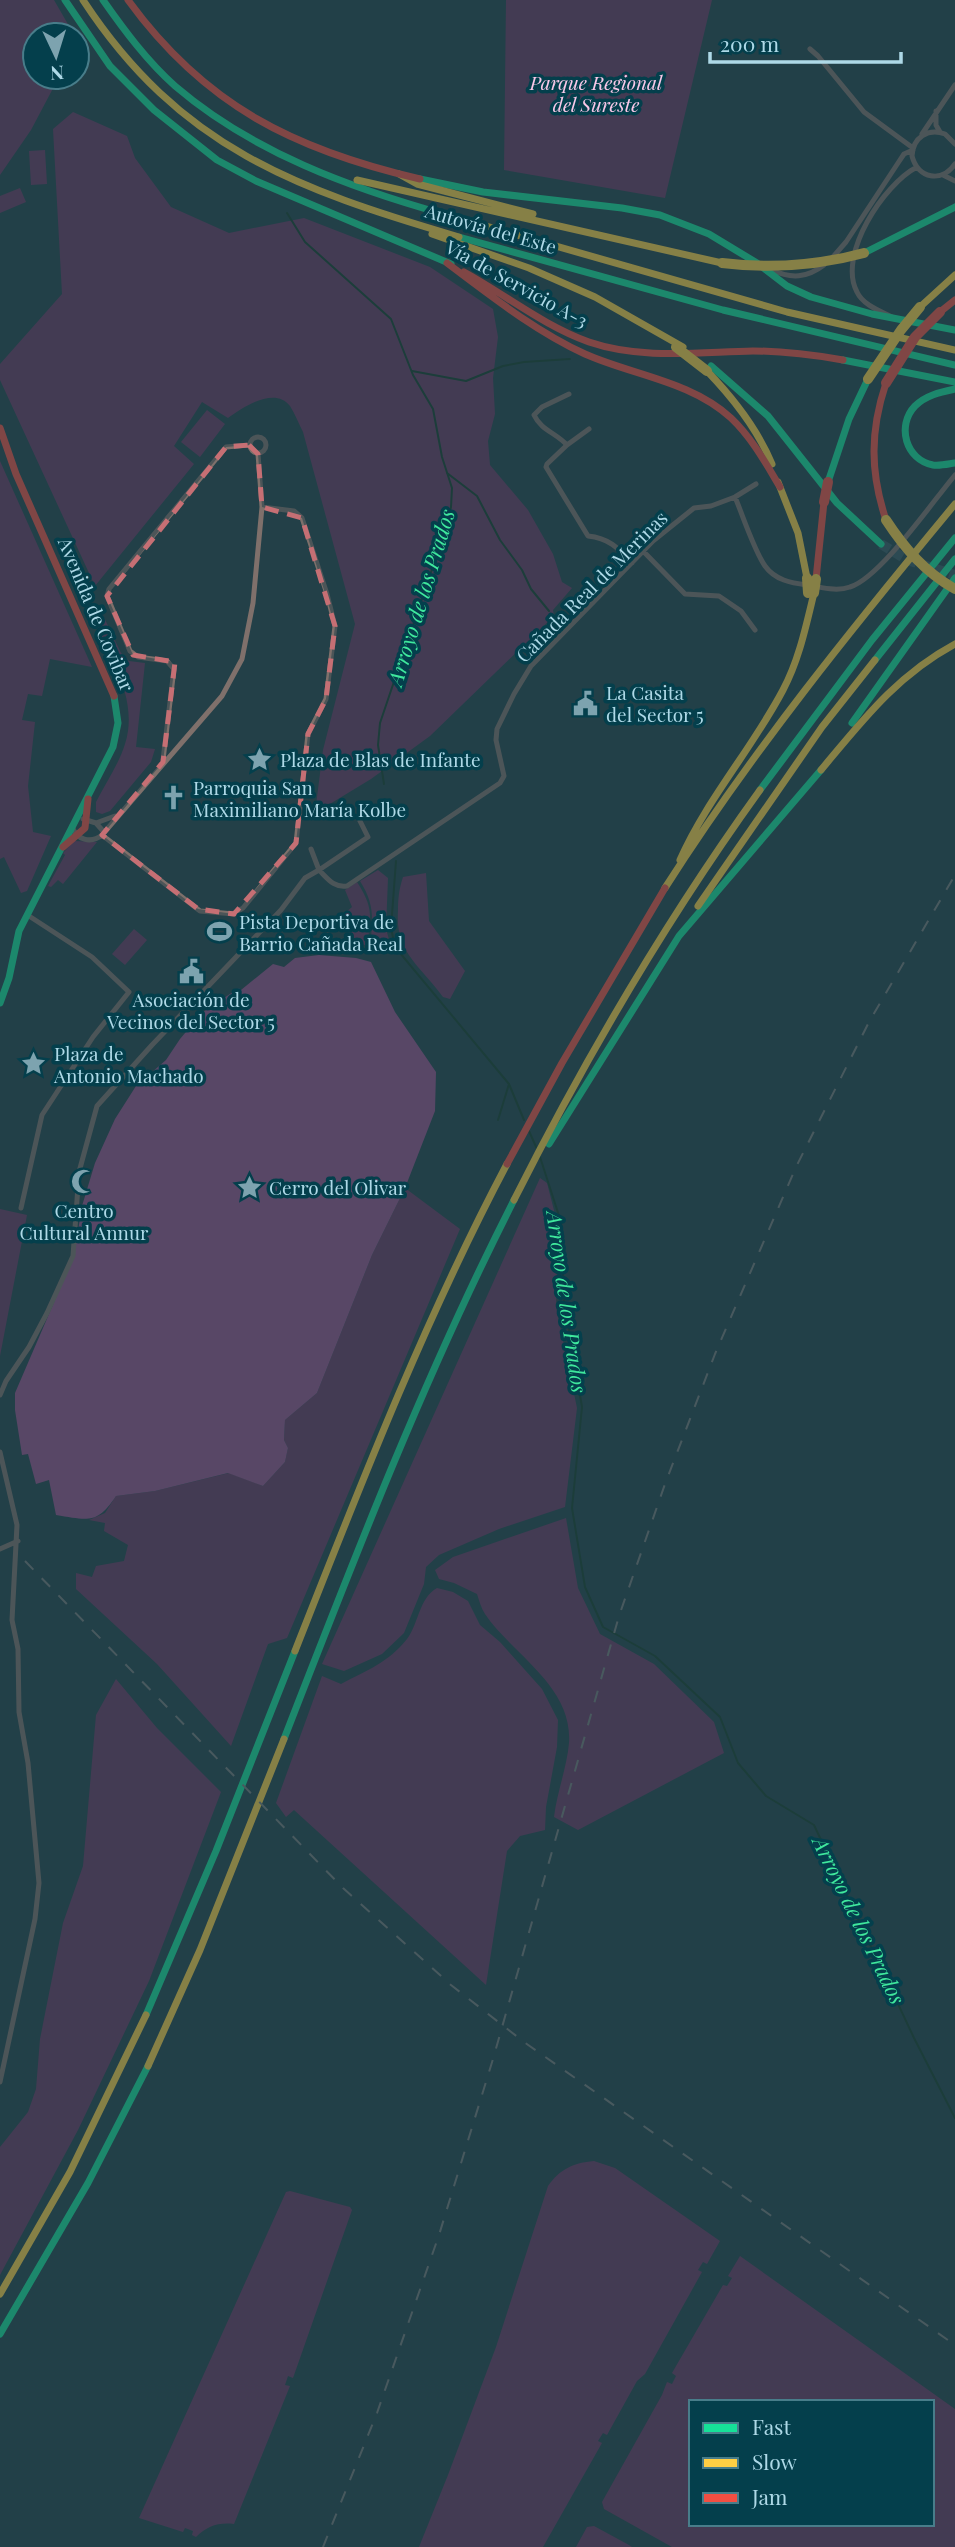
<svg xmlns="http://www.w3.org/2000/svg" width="955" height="2547" viewBox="0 0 955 2547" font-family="'Playfair Display',serif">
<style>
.green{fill:#6b3760;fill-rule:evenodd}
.forest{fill:#9a508a}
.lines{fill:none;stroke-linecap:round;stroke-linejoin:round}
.stream{stroke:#143b29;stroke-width:2}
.highway-tunnel{stroke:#385760;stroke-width:10;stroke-dasharray:10 5;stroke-linecap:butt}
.street{stroke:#7f706b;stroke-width:5}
.fast{stroke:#16e098;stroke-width:7}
.slow{stroke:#ffcf43;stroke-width:7}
.jam{stroke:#f24e42;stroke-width:7}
.rail{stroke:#777979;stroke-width:2;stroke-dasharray:12 12;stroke-linecap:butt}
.slow-bridge{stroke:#ffcf43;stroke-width:10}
.jam-bridge{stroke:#f24e42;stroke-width:10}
.marked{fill:none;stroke:#c66f74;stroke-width:5;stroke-dasharray:14 9;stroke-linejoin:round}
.labels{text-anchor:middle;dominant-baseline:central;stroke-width:7;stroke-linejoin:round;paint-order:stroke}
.park-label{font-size:19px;font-style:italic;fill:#fac9e9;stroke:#043f4c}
.street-label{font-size:19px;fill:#aed9e7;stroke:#043f4c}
.poi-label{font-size:19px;fill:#aed9e7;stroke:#043f4c;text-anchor:start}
.water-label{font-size:21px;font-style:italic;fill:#3fe89d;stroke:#043f4c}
</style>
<rect width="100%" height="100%" fill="#234048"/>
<!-- green -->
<path class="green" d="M0 0H54L69 26 68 35H35V77H59L31 130 0 175Z
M506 0H712L665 198 504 170Z
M73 112 127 136 135 158 171 207 229 233 304 218 430 267 493 309 498 337 493 378 495 414 488 441 490 465 528 510 553 554 562 582 572 588 553 610 554 616 430 736 371 779 315 813 323 750 355 624 303 432C299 424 295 414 290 406 275 386 243 407 228 418L202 402 174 446 194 464 95 586 0 380V364L62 294 53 129Z
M45 150 47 184 31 185 29 151Z
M20 188 26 202 0 213V196Z
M207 410 225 424 200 457 181 442Z
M0 461 92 667 50 659 42 696 28 694 22 720 35 722 28 786 33 832 51 836 27 891 21 893 4 857 0 859Z
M100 609 121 653 129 661 145 663 136 747 155 749 151 762 110 811 102 814 96 812V802C105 784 119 764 125 744 140 698 107 650 89 610Z
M74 841 97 842 63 884 58 880 51 887 48 886 65 855 63 853Z
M378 870 388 878 386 929 392 950 370 947C373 919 375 905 360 881Z
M426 873 429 921 465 971 450 999 443 997C421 966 395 953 398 911 398 899 399 889 403 877Z
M357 882C374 908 371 917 367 946L351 939 344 914 352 907 345 890Z
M134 929 147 940 125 965 112 954Z
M540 1178 547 1183 558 1226 556 1307 577 1408 565 1507 499 1529 439 1555 426 1567 424 1584 404 1633 382 1654 344 1671 322 1664Z
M405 1188 460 1229 287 1638 268 1644 231 1746 157 1664 76 1589V1573L92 1577 96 1566 124 1561 128 1545 104 1531 105 1523 89 1520 105 1513 116 1496 155 1491 229 1473 263 1486 285 1462 288 1448 284 1440 285 1420 317 1393 372 1255Z
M0 1209 27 1215 0 1356Z
M566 1518 578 1588 600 1634 654 1664 714 1722 724 1753 578 1830 554 1817C557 1792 567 1767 569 1743 573 1686 512 1654 485 1614 481 1608 479 1600 477 1594L454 1583 439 1579 435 1570 453 1557Z
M437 1588 453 1592 468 1601 480 1625 500 1642 542 1689 558 1720 557 1747 546 1807 545 1830 520 1836 507 1851 486 1985 294 1810 286 1817 276 1803 322 1676 341 1684C367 1670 388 1663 407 1639 419 1623 419 1598 437 1588Z
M116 1679 157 1728 221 1792 149 1981 78 2130 0 2275V2147L28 2112 36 2089 40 2039 63 1923 83 1866 96 1715Z
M594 2161 615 2168 720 2241 707 2264 703 2262 698 2270 702 2272 645 2374 637 2381 607 2435 603 2433 598 2441 602 2443 543 2547H419L448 2475 496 2347 548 2186C560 2169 573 2163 594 2161Z
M290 2191 350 2207 352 2210 293 2378 288 2376 285 2385 290 2386 234 2524C219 2522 207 2526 196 2537L192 2535 193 2531 185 2528 183 2532 139 2518 286 2192Z
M740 2256 955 2409V2547H672L604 2509 602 2502 662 2395 667 2382 672 2384 676 2376 672 2373 723 2285 727 2286 732 2278 728 2276ZM691 2402H932V2524H691Z
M594 2526 629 2545 632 2547H576L587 2527Z"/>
<!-- forest -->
<path class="forest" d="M319 955 356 958 371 962 395 1012 436 1072 435 1111 405 1188 372 1255 317 1393 285 1420 284 1440 288 1448 285 1462 263 1486 228 1473 155 1491 116 1496C97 1525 88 1520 56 1515L49 1480 36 1484 28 1454 22 1455 15 1410V1393L74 1256 82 1206 95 1163 115 1119 136 1086 166 1060 180 1039 196 1020 194 1018 239 988 241 990 273 964 284 967 295 958Z"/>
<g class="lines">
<!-- stream -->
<path class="stream" d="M287 213 305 242 391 319 413 375 433 409 442 457 452 488 451 507 446 528 380 723 378 745 384 784
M412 371 466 381 503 366 524 362 570 359
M447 473 477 496 500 540 522 570 531 589 549 611
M396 861 391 928 395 947 509 1084 524 1120
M498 1120 509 1084
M529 1131 537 1149
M540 1157 561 1222 564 1300 582 1407 572 1508 585 1587 603 1627 655 1656 720 1717 738 1763 766 1796 814 1825 914 2038 955 2118"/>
<!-- highway-tunnel -->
<path class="highway-tunnel" d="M881 544 907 560 955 575"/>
<!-- street -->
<path class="street" d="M810 49 818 56 864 112 913 148
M936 111V125L940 132
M922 134 955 85
M955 144 945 134C928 128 913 137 912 156 918 179 942 183 955 164
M943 175 955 181
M832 258 846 242 898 163 904 154 913 150
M772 270C791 279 807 278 824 265
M892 317C880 311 863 305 857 292 837 255 884 184 917 167
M589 429 567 445 547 464 546 467 588 536C609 538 618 548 632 563
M250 445a8 8 0 1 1 16 0a8 8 0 1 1-16 0Z
M567 445C556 433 541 430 534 415L542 407 569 394
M735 497C743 516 754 550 765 566 775 580 791 583 807 585 821 587 836 592 850 587 880 578 933 501 955 475
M643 551 685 594 719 596 741 611 755 630
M163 760 174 669 167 661 138 657 130 651 107 596 109 589 226 447 249 445
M83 819 96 823 103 831
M96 823 115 816
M72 826C76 840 91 844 102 835L222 696 242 659 253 603 262 507 258 454
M102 835 200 911 234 914 243 908 296 843 308 734 326 699 335 626 327 594 302 518 294 511 262 507
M311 849 319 870 368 837 360 821
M21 1208 42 1115 93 1037 129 992 92 957 29 916
M0 1395 6 1381 29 1347 47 1313 73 1256 79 1172 97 1106 152 1045 281 910 305 878 319 870C328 879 334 888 347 886L500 783 504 776 496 740 497 729 514 694 531 666 653 541 694 508 711 506 735 497 756 484
M0 1452 17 1525 12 1620 18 1649 19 1712 28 1763 39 1883 35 1919 0 2082
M0 1549 18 1541"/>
<!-- fast -->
<path class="fast" d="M65 0 110 66 154 110 217 160 256 181 451 264
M103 0C124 30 147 61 175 86 252 152 350 188 447 215
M420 179 483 192 622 208 660 215 709 234 757 263 787 286 811 297 872 314 955 330
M459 237 723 310 955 365
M864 253 955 207
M843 360 955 382
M711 366 768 416 837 503 881 544
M955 389C941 392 926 395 915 406 896 426 906 460 933 465 940 466 948 464 955 463
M828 482 849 419 868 379
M875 660 955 559
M852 723 955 578
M760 790 872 640 955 538
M0 1003 9 978 19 931 113 747 118 723 114 696
M549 1144 679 936 821 770
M284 1739C355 1556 425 1375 514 1200
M146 2015 216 1851 295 1651
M0 2334 88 2183 148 2066"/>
<!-- slow -->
<path class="slow" d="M83 0C180 148 296 189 459 237
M399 174 417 184 533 214
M357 180 722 263
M447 215 787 312 955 350
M432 234 529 268 595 297 683 347
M920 307 955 275
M707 371C734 399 757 428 772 464
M778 482 798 533 807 578
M821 770C862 721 897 675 955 644
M680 860C707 799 752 749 783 690 799 660 806 626 814 593
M665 888C751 753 853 627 955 504
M698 906 822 727 875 660
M514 1200C586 1057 667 919 760 790
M295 1651C360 1486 424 1321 507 1164
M148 2066 200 1950 284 1739
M0 2294 70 2172 146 2015"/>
<!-- jam -->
<path class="jam" d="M128 0C205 106 295 150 420 179
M447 263C491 296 535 331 585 354 632 375 691 381 731 418 752 438 765 462 780 487
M464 272C506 295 544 326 589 342 642 360 699 352 753 351 784 351 814 355 843 360
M940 312 955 300
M886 383C870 431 870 472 886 520
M0 428 16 474 114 696
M816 579 824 502
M63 847 85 828 88 799
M507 1164 562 1063 665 888"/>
<!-- rail -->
<path class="rail" d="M25 1561 343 1888 451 1985 524 2042 955 2345
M323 2547 377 2413 439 2235 493 2059 619 1616 665 1484 715 1354 796 1167 869 1022 955 875"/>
<!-- slow-bridge -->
<path class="slow-bridge" d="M722 263C771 269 816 266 864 253
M676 347 707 371
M868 379 901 330 920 307
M886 520C905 549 925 572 955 589
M807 578 808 593
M814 593 816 579"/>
<!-- jam-bridge -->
<path class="jam-bridge" d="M886 383 915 337 940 312
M824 502 828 482"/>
</g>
<!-- marked area -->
<path d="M0 0H955V2547H0ZM249 445 258 454 262 507 302 518 335 626 326 699 308 734 296 843 234 914 198 909 102 835 163 762 175 662 133 655 107 596 226 447Z" fill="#234048" fill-opacity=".55" fill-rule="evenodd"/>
<path class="marked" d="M249 445 258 454 262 507 302 518 335 626 326 699 308 734 296 843 234 914 198 909 102 835 163 762 175 662 133 655 107 596 226 447Z"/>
<!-- icons -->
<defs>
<symbol id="civic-bare" viewBox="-9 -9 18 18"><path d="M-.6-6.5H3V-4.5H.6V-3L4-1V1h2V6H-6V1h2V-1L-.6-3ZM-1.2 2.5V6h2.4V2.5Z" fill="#7da3af" stroke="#043f4c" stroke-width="2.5" paint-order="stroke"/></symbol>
<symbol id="sight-bare" viewBox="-9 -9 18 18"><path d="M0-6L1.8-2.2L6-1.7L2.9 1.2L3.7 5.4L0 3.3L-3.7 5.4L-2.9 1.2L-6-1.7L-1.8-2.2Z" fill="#7da3af" stroke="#043f4c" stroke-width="2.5" paint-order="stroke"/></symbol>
<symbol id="church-bare" viewBox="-9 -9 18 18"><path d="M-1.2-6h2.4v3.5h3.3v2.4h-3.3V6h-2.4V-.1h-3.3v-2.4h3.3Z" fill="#7da3af" stroke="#043f4c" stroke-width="2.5" paint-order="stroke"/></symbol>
<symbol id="stadium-bare" viewBox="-9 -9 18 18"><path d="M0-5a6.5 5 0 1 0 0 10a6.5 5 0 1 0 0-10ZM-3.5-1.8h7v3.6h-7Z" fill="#7da3af" stroke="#043f4c" stroke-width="2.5" paint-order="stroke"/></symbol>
<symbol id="mosque-bare" viewBox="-9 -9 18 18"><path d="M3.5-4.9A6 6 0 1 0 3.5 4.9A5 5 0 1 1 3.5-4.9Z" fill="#7da3af" stroke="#043f4c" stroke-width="2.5" paint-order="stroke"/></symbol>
</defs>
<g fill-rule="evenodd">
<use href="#civic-bare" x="568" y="686" width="35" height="35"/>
<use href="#sight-bare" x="242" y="742" width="35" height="35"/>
<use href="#church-bare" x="156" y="780" width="35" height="35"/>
<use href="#stadium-bare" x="202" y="914" width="35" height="35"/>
<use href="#civic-bare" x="174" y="954" width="35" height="35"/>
<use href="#sight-bare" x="16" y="1046" width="35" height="35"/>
<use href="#mosque-bare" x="66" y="1164" width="35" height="35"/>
<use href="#sight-bare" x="232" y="1170" width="35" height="35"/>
</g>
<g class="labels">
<!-- park labels -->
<g class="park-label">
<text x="596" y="82">Parque Regional<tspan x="596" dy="22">del Sureste</tspan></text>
</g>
<!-- street labels -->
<g class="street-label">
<text transform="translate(491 228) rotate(16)">Autovía del Este</text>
<text transform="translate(517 283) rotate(29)">Vía de Servicio A-3</text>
<text transform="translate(591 586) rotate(-45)">Cañada Real de Merinas</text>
<text transform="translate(97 614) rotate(67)">Avenida de Covibar</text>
</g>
<!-- poi labels -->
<g class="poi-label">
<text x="606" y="692">La Casita<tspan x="606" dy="22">del Sector 5</tspan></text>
<text x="280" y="759">Plaza de Blas de Infante</text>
<text x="193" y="787">Parroquia San<tspan x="193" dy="22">Maximiliano María Kolbe</tspan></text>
<text x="239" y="921">Pista Deportiva de<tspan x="239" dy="22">Barrio Cañada Real</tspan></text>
<text x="191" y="999" text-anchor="middle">Asociación de<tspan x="191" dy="22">Vecinos del Sector 5</tspan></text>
<text x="54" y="1053">Plaza de<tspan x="54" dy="22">Antonio Machado</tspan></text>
<text x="269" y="1187">Cerro del Olivar</text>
<text x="84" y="1210" text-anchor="middle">Centro<tspan x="84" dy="22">Cultural Annur</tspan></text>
</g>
<!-- water labels -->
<g class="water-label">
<text transform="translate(420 597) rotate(-73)">Arroyo de los Prados</text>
<text transform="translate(568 1302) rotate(82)">Arroyo de los Prados</text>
<text transform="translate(860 1920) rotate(64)">Arroyo de los Prados</text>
</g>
</g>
<!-- legend -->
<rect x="689" y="2400" width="245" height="126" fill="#043f4c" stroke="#487d8a" stroke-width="2"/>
<rect x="703" y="2423" width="35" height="10" fill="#16e098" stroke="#487d8a" stroke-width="2"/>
<text x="752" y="2435" font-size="21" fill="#aed9e7">Fast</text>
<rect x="703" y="2458" width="35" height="10" fill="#ffcf43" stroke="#487d8a" stroke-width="2"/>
<text x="752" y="2470" font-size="21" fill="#aed9e7">Slow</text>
<rect x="703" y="2493" width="35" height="10" fill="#f24e42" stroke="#487d8a" stroke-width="2"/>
<text x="752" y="2505" font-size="21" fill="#aed9e7">Jam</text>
<!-- north arrow -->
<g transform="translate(56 56) rotate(176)"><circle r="33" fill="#043f4c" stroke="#487d8a" stroke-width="2"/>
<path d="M0-5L12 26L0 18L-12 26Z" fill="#7da3af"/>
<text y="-10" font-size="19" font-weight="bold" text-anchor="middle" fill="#aed9e7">N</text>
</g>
<!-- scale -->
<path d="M710 52v10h191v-10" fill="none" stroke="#aed9e7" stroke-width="3.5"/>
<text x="720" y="52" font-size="21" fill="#aed9e7" stroke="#043f4c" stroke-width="5" paint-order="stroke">200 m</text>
</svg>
